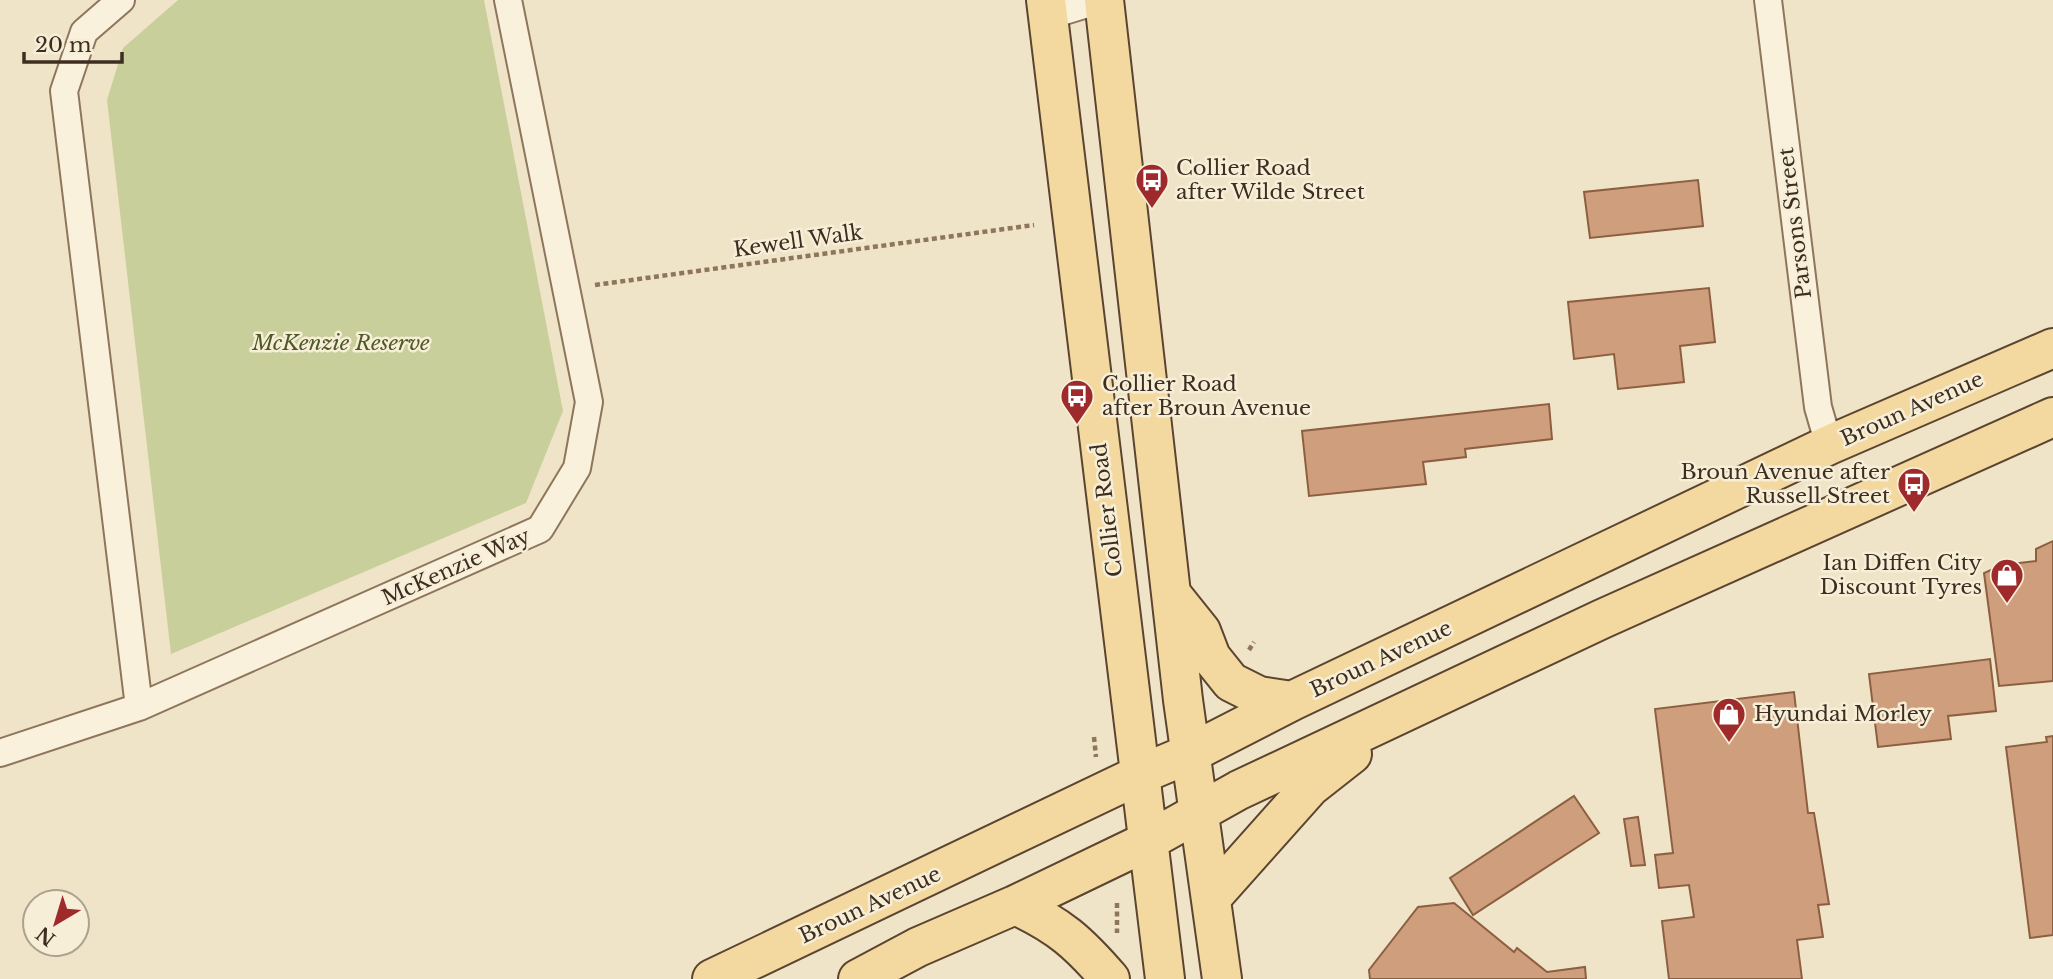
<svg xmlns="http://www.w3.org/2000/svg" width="2053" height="979" viewBox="0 0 2053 979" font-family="'Libre Baskerville',serif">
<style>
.green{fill:#c9cf9b}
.building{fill:#cf9f7d;stroke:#8d5f41;stroke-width:2}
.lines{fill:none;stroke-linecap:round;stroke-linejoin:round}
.street-casing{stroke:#8d765c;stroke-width:30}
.primary-casing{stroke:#5b4430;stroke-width:42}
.path{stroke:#8d765c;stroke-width:4.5;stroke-dasharray:5 3.5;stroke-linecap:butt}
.street{stroke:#faf1dc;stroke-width:26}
.primary{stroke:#f3d9a0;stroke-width:38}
.labels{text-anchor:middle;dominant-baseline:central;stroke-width:5;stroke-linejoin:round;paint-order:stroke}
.poi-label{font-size:21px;fill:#3d2e20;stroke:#f7eed8;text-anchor:start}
.street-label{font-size:21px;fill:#3d2e20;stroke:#f7eed8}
.park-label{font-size:21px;font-style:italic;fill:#4d5a26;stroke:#f7eed8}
</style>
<rect width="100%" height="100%" fill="#f0e4c8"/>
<!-- green -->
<path class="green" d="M178 0H484L563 411 526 503 171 654 107 100 123 48Z"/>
<!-- building -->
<path class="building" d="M1698 180 1703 226 1590 238 1584 192Z
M1709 288 1715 342 1680 346 1684 382 1618 389 1614 354 1574 359 1568 302Z
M1549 404 1552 439 1465 449 1466 457 1423 462 1426 484 1309 496 1302 431Z
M2053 541V681L1999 686 1984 573 2002 565 2036 561V549Z
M1990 659 1996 711 1948 716 1951 739 1878 747 1869 674Z
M1794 692 1808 813H1814L1829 904 1818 905 1823 937 1797 940 1802 979H1669L1662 921 1694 917 1689 885 1659 888 1655 855 1673 853 1655 709Z
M2053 736V935L2030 938 2006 747 2047 742 2046 737Z
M1574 796 1599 833 1473 915 1450 878Z
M1638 817 1645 865 1631 866 1624 819Z
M1454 903 1514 952 1517 948 1547 972 1585 967 1586 979H1370L1369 970 1418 907Z"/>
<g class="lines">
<defs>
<path id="street" d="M121 0 84 32 64 91 139 707
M1768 0 1818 407 1829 445
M1048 16 1100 0
M0 753 139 707 540 529 577 468 589 402 508 0"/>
<path id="primary" d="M1046 0 1165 979
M1104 0 1183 700 1222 979
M1173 596 1201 631 1211 657 1231 682 1259 696 1292 701
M1212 897 1310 787 1352 754
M1015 905C1059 925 1079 943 1110 979
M712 979 1139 775 1191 753 1292 701 1829 445 2053 348
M858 979 918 947 1015 905 1148 841 1239 790 1602 619 2053 417"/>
</defs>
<!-- street casing -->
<use href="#street" class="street-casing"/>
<!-- primary casing -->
<use href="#primary" class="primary-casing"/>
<!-- path -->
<path class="path" d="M595 285 1034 225
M1249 650 1254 642
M1094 737 1096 757
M1117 903V933"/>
<!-- street -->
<use href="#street" class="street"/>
<!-- primary -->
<use href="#primary" class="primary"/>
</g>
<!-- icons -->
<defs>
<symbol id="bus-pin" viewBox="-11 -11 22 30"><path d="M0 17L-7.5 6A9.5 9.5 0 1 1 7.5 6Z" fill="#9e2a2b" stroke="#f7eed8"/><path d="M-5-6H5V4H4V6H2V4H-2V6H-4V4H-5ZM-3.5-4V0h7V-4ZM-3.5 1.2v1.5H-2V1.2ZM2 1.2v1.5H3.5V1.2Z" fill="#fff"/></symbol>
<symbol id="shop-pin" viewBox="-11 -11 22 30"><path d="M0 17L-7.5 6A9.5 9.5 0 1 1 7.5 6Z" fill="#9e2a2b" stroke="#f7eed8"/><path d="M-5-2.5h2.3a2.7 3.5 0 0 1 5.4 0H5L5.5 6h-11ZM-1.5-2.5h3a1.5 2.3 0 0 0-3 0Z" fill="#fff"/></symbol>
</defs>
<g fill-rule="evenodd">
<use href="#bus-pin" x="1133" y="161" width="38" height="52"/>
<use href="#bus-pin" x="1058" y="377" width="38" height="52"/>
<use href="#bus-pin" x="1895" y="465" width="38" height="52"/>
<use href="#shop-pin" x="1988" y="556" width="38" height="52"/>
<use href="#shop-pin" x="1710" y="695" width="38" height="52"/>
</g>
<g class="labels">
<!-- poi labels -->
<g class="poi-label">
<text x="1176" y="168">Collier Road<tspan x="1176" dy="24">after Wilde Street</tspan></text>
<text x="1102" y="384">Collier Road<tspan x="1102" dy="24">after Broun Avenue</tspan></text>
<text x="1890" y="472" text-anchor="end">Broun Avenue after<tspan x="1890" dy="24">Russell Street</tspan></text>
<text x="1982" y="563" text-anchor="end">Ian Diffen City<tspan x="1982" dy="24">Discount Tyres</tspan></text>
<text x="1754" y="714">Hyundai Morley</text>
</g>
<!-- street labels -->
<g class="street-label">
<text transform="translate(1795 223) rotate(-97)">Parsons Street</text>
<text transform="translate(798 241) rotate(-8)">Kewell Walk</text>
<text transform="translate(1912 409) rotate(-24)">Broun Avenue</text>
<text transform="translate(1107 510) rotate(-97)">Collier Road</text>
<text transform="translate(456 567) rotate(-24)">McKenzie Way</text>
<text transform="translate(1381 659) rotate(-25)">Broun Avenue</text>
<text transform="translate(870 905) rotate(-25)">Broun Avenue</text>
</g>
<!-- park labels -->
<g class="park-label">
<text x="341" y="343">McKenzie Reserve</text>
</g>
</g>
<!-- north arrow -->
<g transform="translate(56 923) rotate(218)"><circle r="33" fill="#f7eed8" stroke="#ada18e" stroke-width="2"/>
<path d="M0-5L12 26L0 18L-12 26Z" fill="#9e2a2b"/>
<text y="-10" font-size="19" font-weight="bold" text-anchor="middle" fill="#3d2e20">N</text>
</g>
<!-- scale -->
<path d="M24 52v10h98v-10" fill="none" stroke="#3d2e20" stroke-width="3.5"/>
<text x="35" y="52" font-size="21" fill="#3d2e20" stroke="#f7eed8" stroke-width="5" paint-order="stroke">20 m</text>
</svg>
